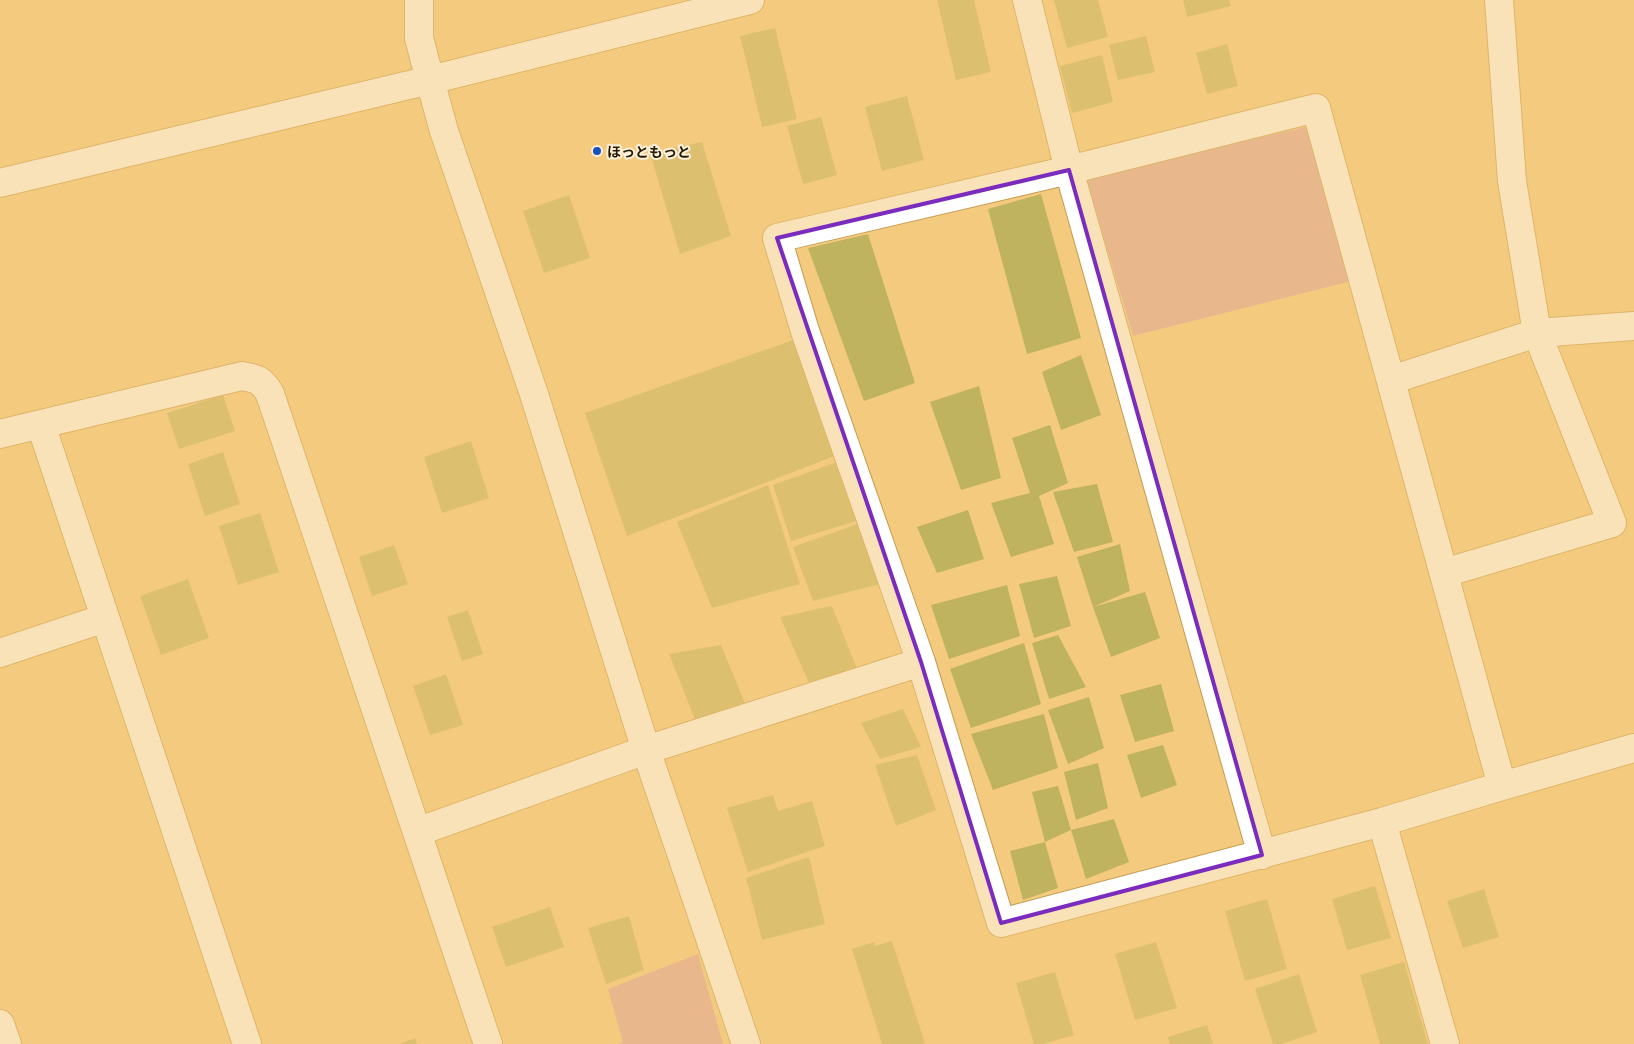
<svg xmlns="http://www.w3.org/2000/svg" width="1634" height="1044" viewBox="0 0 1634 1044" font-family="Manrope,'Noto Sans JP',sans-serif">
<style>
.green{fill:#dca09e}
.building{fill:#bfb360}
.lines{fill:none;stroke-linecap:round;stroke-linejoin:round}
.minor-casing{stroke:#c49b50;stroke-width:30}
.tertiary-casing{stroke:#c49b50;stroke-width:30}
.minor{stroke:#fff;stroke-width:28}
.tertiary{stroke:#fff;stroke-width:28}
.marked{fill:none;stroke:#7b2cbf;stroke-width:4;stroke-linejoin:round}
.poi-dot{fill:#1552bd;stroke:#fdf0da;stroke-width:2}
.labels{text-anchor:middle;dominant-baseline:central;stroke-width:4;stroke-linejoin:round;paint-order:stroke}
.poi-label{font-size:14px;font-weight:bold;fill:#261902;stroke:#fdf0da;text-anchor:start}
</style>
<rect width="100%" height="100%" fill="#f4ca7e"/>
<!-- green -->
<path class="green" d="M1315 125 1355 280 1133 336 1086 177Z
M698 954 723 1044H618L623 1042 608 989Z"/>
<!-- building -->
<path class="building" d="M937 0H974L991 72 956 80Z
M1054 0H1098L1108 37 1067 48Z
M1183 0H1229L1231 6 1187 17Z
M775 28 797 119 762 127 740 36Z
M1146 36 1155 72 1118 80 1109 45Z
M1227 44 1238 86 1207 94 1196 53Z
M1102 55 1113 102 1072 113 1060 66Z
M907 96 924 160 882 171 865 107Z
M821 117 837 175 803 184 787 126Z
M702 142 731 236 680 254 650 153Z
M1041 194 1081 338 1027 354 988 209Z
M569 195 590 258 544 273 523 211Z
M868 234 915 383 864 401 808 248Z
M799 338 837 455 627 536 585 413Z
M1081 355 1101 415 1061 430 1042 372Z
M979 386 1001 478 961 490 930 402Z
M223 395 235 431 179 449 167 413Z
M1050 425 1068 483 1039 496 1054 544 1011 557 991 503 1030 493 1012 438Z
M471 441 489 498 442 513 424 457Z
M223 452 240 504 205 516 188 464Z
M845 459 863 519 791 541 773 485Z
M1097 484 1113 542 1074 552 1053 492Z
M768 485 800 584 712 608 677 522Z
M968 510 984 559 937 573 917 527Z
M260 513 279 572 238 585 219 526Z
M866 521 888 582 813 601 793 547Z
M1120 544 1130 591 1093 607 1077 557Z
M394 545 408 584 372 596 359 557Z
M1057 576 1071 626 1034 638 1019 584Z
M188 579 209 638 161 655 140 596Z
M1007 585 1020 636 949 659 931 605Z
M1145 592 1160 638 1111 657 1093 607Z
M832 606 860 676 812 690 780 617Z
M468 610 483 654 462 661 447 617Z
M1058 635 1086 687 1049 699 1032 643Z
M1024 643 1041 704 971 728 950 669Z
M721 645 747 708 696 722 669 654Z
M446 674 463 725 430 735 413 686Z
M1161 684 1174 731 1135 742 1120 695Z
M1089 697 1104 748 1068 764 1048 710Z
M903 709 921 747 880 759 861 723Z
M1044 714 1058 768 993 790 971 734Z
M1163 745 1177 785 1141 798 1127 755Z
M917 755 936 810 896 826 875 765Z
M1098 763 1108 808 1076 820 1064 772Z
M1058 786 1071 830 1114 819 1129 862 1086 879 1071 830 1045 842 1032 792Z
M773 795 778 811 812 801 825 846 748 872 727 808Z
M1045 842 1058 888 1023 900 1010 851Z
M809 857 825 924 762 940 746 878Z
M1375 886 1391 938 1347 950 1332 899Z
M1484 889 1499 937 1463 948 1447 901Z
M1267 899 1287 969 1245 981 1225 911Z
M550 907 564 947 506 967 492 927Z
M629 916 644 970 606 984 588 928Z
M892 941 925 1043 922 1044H882L852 949 874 942 875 946Z
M1156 942 1177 1008 1135 1020 1115 954Z
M1404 962 1428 1044H1380L1360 975Z
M1055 972 1074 1035 1043 1044H1034L1016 983Z
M1299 974 1317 1032 1281 1044H1273L1255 989Z
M1207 1025 1213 1044H1170L1168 1037Z
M415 1038 417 1044H400Z"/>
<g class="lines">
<defs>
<path id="minor" d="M419 0V38L430 80 750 0
M1027 0 1069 170 1262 855
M1391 380 1537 333 1634 326
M41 425 247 1044
M0 434 242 376C258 379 262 380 270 394L488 1044
M1444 573 1612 523 1537 333 1512 181 1499 0
M0 653 105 618
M1502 786 1316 108 1069 170 777 238 805 331 921 662 1001 923 1382 822 1502 786 1634 748
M1382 822 1445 1044
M417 832 646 750 921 662
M0 1024 7 1044"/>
<path id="tertiary" d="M0 183 430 80 444 131 533 391 646 750 746 1044"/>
</defs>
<!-- minor casing -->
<use href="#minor" class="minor-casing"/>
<!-- tertiary casing -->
<use href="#tertiary" class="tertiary-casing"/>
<!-- minor -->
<use href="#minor" class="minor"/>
<!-- tertiary -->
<use href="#tertiary" class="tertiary"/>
</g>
<!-- marked area -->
<path d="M0 0H1634V1044H0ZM1069 170 1262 855 1001 923 921 662 777 238Z" fill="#f4ca7e" fill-opacity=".55" fill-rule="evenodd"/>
<path class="marked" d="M1069 170 1262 855 1001 923 921 662 777 238Z"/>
<!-- markers -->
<circle class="poi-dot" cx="597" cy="151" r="5"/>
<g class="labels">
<!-- poi labels -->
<g class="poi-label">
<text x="607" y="151">ほっともっと</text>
</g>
</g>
</svg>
